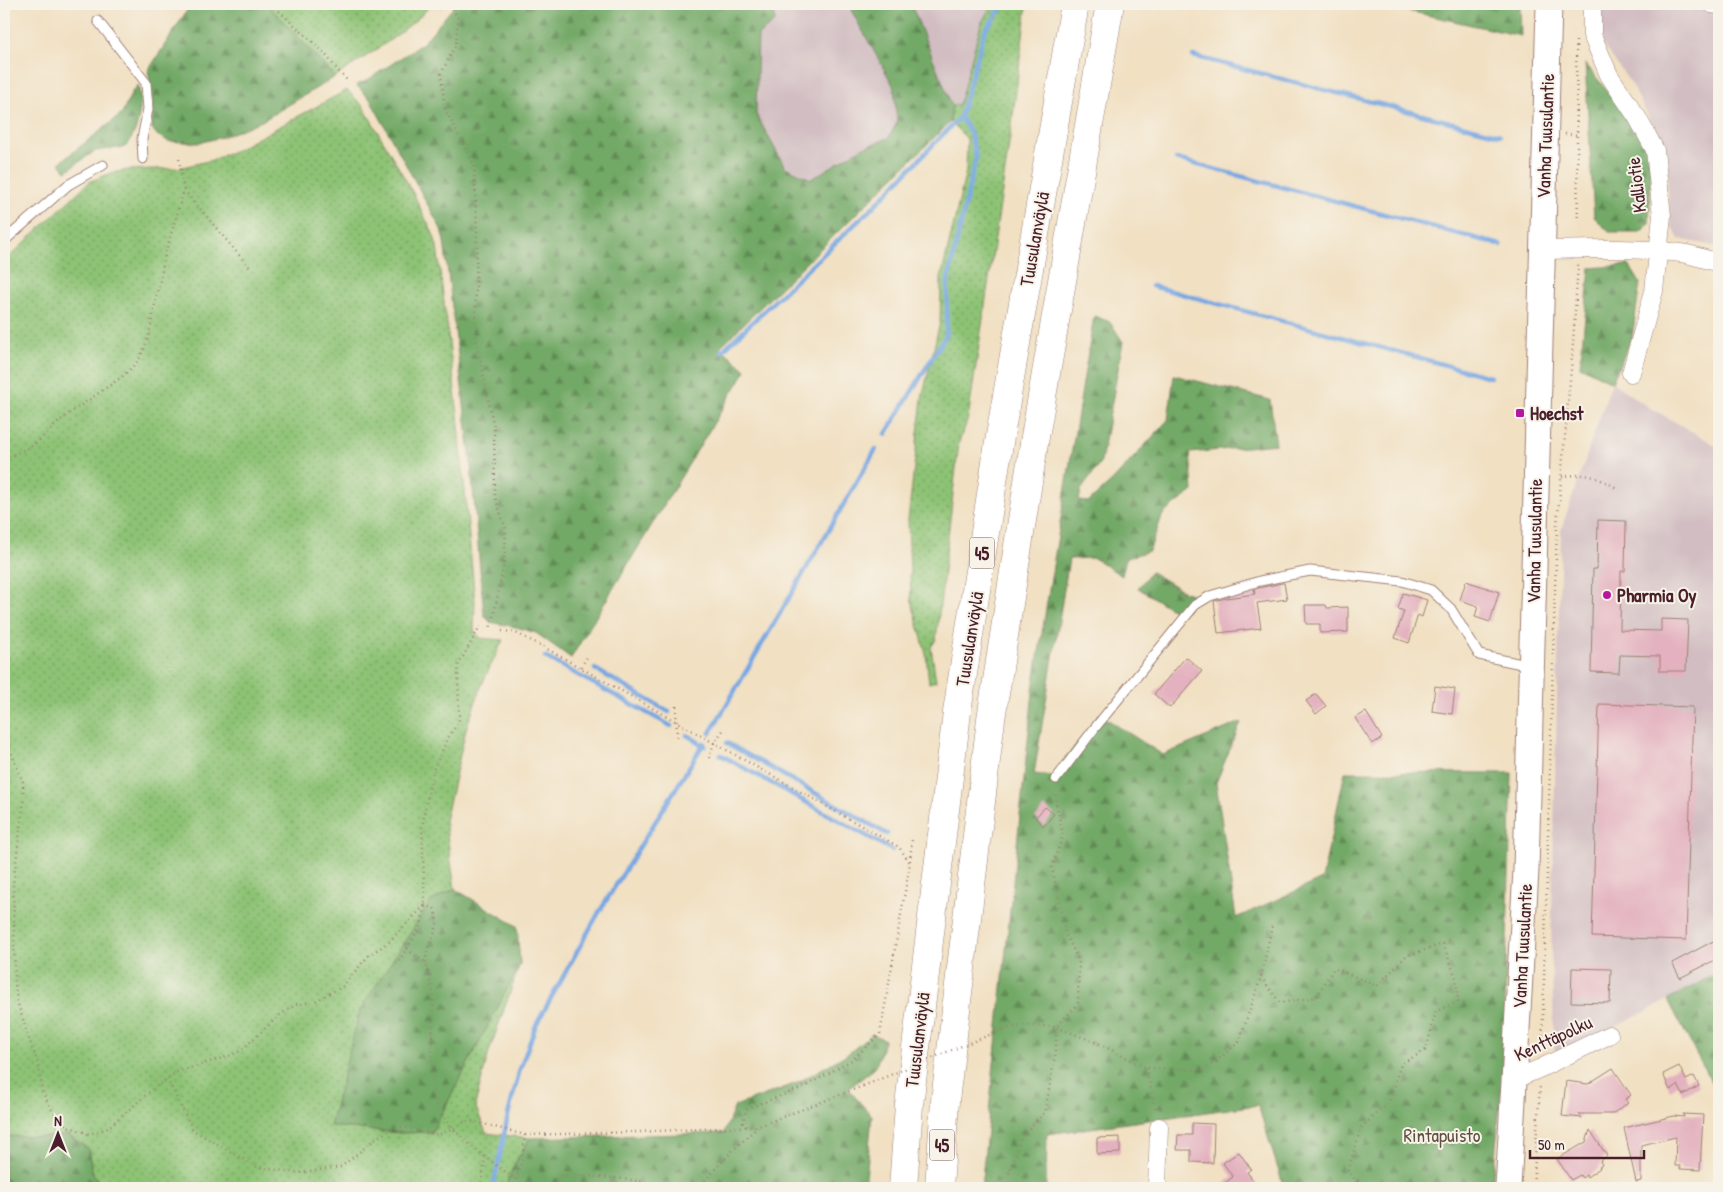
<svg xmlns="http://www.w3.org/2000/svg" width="1723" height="1192" viewBox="0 0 1723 1192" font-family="'Patrick Hand',sans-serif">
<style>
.industrial{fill:#d2bec2}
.grass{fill:url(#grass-dots);stroke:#6c7150}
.forest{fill:url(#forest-firs);stroke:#5e6448}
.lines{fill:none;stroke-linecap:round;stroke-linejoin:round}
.stream{stroke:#78a7e2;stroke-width:4.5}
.building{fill:#e3b1bf}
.lane-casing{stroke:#9e8076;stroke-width:11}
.street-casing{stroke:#9e8076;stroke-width:19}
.secondary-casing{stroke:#9e8076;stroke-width:27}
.highway-casing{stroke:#9e8076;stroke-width:29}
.path{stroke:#9e8076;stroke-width:2.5;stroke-dasharray:1 4;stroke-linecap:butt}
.lane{stroke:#fff;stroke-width:9}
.street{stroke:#fff;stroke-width:18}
.secondary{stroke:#fff;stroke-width:25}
.highway{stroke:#fff;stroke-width:28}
.path-bridge{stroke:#9e8076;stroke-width:2.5;stroke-dasharray:1 4;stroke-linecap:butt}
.poi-dot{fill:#b5179e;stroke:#f7f3e8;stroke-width:2}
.labels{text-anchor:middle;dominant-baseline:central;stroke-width:4;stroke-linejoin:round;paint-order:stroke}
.shield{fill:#f7f3e8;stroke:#7e5f64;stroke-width:1}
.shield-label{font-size:18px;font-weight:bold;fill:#4a1f2b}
.street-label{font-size:19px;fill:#4a1f2b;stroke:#f7f3e8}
.poi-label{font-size:19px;font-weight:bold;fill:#4a1f2b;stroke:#f7f3e8;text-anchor:start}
.park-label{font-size:19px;fill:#5e5041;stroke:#f7f3e8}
</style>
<defs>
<pattern id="grass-dots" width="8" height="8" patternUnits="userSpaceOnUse" patternTransform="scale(1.25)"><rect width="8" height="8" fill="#8dc375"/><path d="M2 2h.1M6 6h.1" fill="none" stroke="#759e60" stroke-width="1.8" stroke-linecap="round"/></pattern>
<pattern id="forest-firs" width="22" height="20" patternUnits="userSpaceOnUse" patternTransform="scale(1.25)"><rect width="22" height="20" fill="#72a966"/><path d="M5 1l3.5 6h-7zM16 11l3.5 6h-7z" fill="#608954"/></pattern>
</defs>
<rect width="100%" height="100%" fill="#f7f3e8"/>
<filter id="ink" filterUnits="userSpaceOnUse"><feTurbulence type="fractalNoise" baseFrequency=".02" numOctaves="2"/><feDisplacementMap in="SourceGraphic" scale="10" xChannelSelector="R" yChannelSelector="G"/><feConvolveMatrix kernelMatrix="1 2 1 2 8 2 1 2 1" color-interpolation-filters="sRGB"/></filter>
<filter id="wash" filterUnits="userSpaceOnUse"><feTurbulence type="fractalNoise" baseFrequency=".0096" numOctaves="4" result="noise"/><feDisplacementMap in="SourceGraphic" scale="20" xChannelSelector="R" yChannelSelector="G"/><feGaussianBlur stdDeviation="1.12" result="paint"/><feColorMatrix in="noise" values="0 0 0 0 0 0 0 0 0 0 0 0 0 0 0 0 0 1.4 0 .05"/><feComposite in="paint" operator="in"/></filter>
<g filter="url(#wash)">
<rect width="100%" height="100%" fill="#f1e0c2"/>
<!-- industrial -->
<path class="industrial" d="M773 4H853L851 10 894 87 897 123 888 138 862 148 812 179 785 167 756 113 758 35 775 22Z
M911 4H992L981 24 959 105 952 106Z
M1598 4H1719V247L1679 239 1671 225 1666 171 1655 130 1632 85 1603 45 1597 15Z
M1612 382 1645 405 1719 447V972L1668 1000 1555 1058 1551 951 1561 530Z"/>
<!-- grass -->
<path class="grass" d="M267 4H432C404 35 368 54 335 77Z
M992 4H1027L1011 131 968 419 959 442 936 640 931 647 936 681 929 683 926 654 911 599 908 520 922 398 940 322 941 278 966 171 967 139 950 122 952 106 959 104 981 24Z
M347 90 363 106 412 191 434 236 437 246 458 415 475 602 474 630 480 638 503 640 482 684 466 729 445 821 455 889 431 901 331 1126 401 1133 432 1132 520 964 489 1052 475 1105 486 1133 530 1138 513 1167 505 1188H102L92 1172 88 1149 69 1135 53 1137 4 1136V262L89 182 111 173 128 170 179 168 212 160 234 151Z"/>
<!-- forest -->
<path class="forest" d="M191 4H267L335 77 262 121 222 137 198 143 168 141 157 135 152 128V92L148 71Z
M456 4H773L775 22 758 35 756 114 785 167 811 179 862 148 888 138 897 123 894 87 851 10 853 4H911L952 106 950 122 720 347 746 370 571 658 536 633 516 627 490 622 484 615 470 454 444 241 441 229 370 99 356 85 366 81 423 43Z
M1377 4H1444L1455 6 1456 4H1520L1521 36Z
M1585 63 1644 138 1651 169 1649 224 1640 232H1609L1594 217Z
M138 85 141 100 139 116 136 129 129 143 125 147 95 151 66 171 59 163 122 114 132 92Z
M1629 265 1640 283 1632 338 1612 382 1580 366 1590 268Z
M1094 316 1110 322 1123 342 1101 462 1081 490 1079 501 1089 502 1113 480 1168 420 1174 375 1270 400 1276 444 1190 453 1193 491 1163 514 1149 551 1126 558 1122 576 1094 558 1069 559 1034 774 1053 776 1099 714 1163 755 1241 722 1216 783 1236 918 1322 879 1345 772 1512 773 1503 1073 1492 1188H1284L1258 1105 1047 1134 1046 1188H981L1034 682Z
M1151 572 1185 592 1198 596 1181 615 1138 588Z
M455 889 517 926 520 964 432 1132 401 1133 330 1126 360 1010 431 901Z
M1719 972V1095H1718L1668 1000Z
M872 1034 885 1040 875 1068 848 1089 872 1116 865 1188H505L513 1167 530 1138 724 1133 735 1106 797 1083 849 1053Z
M68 1135 88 1149 92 1172 102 1188H4V1136L53 1137Z"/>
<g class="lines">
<!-- stream -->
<path class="stream" d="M1193 56 1500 135
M1176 159 1501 245
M1152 286 1490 377
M722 351 874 206 960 117
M886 434 946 335 948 280 976 157 970 132 960 117 985 30 1005 4
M545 657 671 726
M595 669 669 712
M710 733 876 449
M687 735 705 746
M727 743 887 834
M721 755 892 850
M493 1188 509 1111 520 1069 536 1025 598 914 704 743"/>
</g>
<g id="blocks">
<!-- building -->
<path class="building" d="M1598 520 1626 521 1625 571H1621L1620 630 1661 631V619L1688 620 1686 671H1660V656L1620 655 1619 673 1591 672 1593 569H1597Z
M1466 581 1499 592 1490 622 1475 617 1478 606 1460 600Z
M1282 583H1284L1287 599 1257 603 1261 628 1218 633 1214 601 1226 598 1255 594 1254 589Z
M1403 593 1427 600 1422 617 1418 615 1409 643 1395 638 1404 611 1398 609Z
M1305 605H1326L1327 608 1348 607V632L1320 633V624H1306Z
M1186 657 1202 671 1170 708 1154 694Z
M1435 686 1455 689 1452 714 1432 711Z
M1316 694 1326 706 1316 714 1306 701Z
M1599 704 1693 707 1686 940 1592 937Z
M1366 712 1382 738 1372 744 1355 718Z
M1045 807 1054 814 1044 826 1035 818Z
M1719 938V958L1680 978 1672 963Z
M1572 968 1611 969 1610 1003 1571 1002Z
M1679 1066 1686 1080 1694 1076 1699 1086 1683 1095 1678 1085 1670 1090 1663 1074Z
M1613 1068 1631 1095 1625 1099 1628 1103 1612 1114H1579L1582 1118 1562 1116 1566 1081 1588 1084Z
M1683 1114 1703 1115 1700 1170 1680 1169V1166H1675L1676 1137 1641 1145V1181L1636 1182 1624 1128 1674 1116 1684 1117Z
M1192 1123 1214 1124 1213 1163 1191 1162V1150H1177L1178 1135H1192Z
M1590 1130 1607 1156 1600 1161 1602 1165 1599 1167 1600 1168 1587 1177 1586 1175 1582 1178 1580 1175 1571 1180 1557 1159 1586 1142Z
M1120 1137V1153L1097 1154V1138Z
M1239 1152 1251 1169 1247 1172 1259 1188H1218L1233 1177 1223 1163Z"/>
</g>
</g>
<g filter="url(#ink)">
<use href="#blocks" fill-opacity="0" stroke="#9e8076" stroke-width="1"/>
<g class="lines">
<defs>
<path id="lane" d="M98 21 146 83 148 109 142 139 143 159
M4 241 68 185 103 165
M1056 779 1094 729 1195 605 1210 596 1260 581 1310 571 1402 581 1431 590 1451 609 1479 655 1531 666"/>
<path id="street" d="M1592 4V35L1609 75 1637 117 1655 150 1662 216 1654 291 1631 373
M1712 4 1719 5
M1541 250C1588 249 1635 247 1681 253 1694 255 1707 260 1719 263
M1515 1079 1541 1068 1609 1035
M1157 1188 1159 1127"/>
<path id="secondary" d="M1508 1188 1526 870 1549 4"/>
<path id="highway" d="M903 1188 909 1105 957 712 1001 430 1075 4
M939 1188 945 1101 991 719 1035 437 1110 4"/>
</defs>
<!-- lane casing -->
<use href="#lane" class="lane-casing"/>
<!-- street casing -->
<use href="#street" class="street-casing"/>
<!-- secondary casing -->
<use href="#secondary" class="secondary-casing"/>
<!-- highway casing -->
<use href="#highway" class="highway-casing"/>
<!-- path -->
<path class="path" d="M272 4C287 20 305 34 321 50 330 59 337 71 347 80
M437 4 440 9
M450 4 458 18 456 44 441 74 445 109 474 165 477 231 475 333 494 428 495 497 506 530 504 563 494 615 490 629
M1576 41 1578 233
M1565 134 1578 135
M184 190 250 268
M4 459 30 447 42 438 63 418 123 376 139 360 148 339 165 255 184 190 179 158
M1562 477C1588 472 1594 476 1617 488
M1156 576 1186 598
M502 631 514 632 540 645 899 847 910 863 880 1034 852 1060 804 1087 746 1109 743 1123 747 1127
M1553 655 1557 525 1572 358 1578 264
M581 667 587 657
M4 699 6 729 10 750 23 782 24 799 13 885 15 984 17 1001 31 1045 39 1066 42 1091 52 1110 67 1126 89 1134 106 1129 159 1084 177 1072 232 1055 240 1051 280 1015 295 1005 315 1001 342 987 368 956 389 942 425 905
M676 706 677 738
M709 758 714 743 724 729
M910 861 912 840
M425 905 434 908C435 912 437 918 437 923 436 935 425 948 426 963 427 973 432 983 433 993 435 1024 425 1088 441 1113 463 1145 497 1165 527 1187L551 1185 561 1176 571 1175C596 1177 637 1177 659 1188
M407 949 426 963
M399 961 421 926 425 905 422 828 427 799 434 768 450 734 459 722 458 666 480 626
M1261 977 1280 1003 1316 997 1334 968 1377 986 1406 956 1443 944 1456 978 1458 1002 1436 1011 1426 1050 1401 1064 1389 1102 1361 1128 1348 1171 1362 1188
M1004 1029 1024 1025 1056 1027 1078 1004 1079 961 1066 935 1052 867 1063 835 1056 803V791
M1542 1050 1553 660
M1146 1068 1156 1111
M167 1079 193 1130 257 1167 299 1173 341 1167 375 1139 396 1126 439 1135 469 1120 525 1135 522 1162 512 1188
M525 1135 638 1132 759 1126 863 1086
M481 1188 485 1158
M698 1188 733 1150 758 1127
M1007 1188V1179L1021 1137 1045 1112 1056 1050V1027L1098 1043 1146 1068 1203 1070 1219 1059 1239 1042 1261 977 1272 926
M1533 1188 1540 1085"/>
<!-- lane -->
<use href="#lane" class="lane"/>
<!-- street -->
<use href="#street" class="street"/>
<!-- secondary -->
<use href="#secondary" class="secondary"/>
<!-- highway -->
<use href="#highway" class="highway"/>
<!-- path-bridge -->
<path class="path-bridge" d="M863 1086 1004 1029"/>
</g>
</g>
<!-- markers -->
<g class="poi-dot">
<rect x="1515" y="408" width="10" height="10" rx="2.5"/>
<circle cx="1607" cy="595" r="5"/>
</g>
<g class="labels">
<!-- shield labels -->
<g class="shield">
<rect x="969.5" y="537.5" width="25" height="31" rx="4"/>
<rect x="929.5" y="1129.5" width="25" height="31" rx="4"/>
</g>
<g class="shield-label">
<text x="982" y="553">45</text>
<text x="942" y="1145">45</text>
</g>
<!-- street labels -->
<g class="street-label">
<text transform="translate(1545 136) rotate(-88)">Vanha Tuusulantie</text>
<text transform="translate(1636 185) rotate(-97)">Kalliotie</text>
<text transform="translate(1034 239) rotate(-80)">Tuusulanväylä</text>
<text transform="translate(1534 541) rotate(-89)">Vanha Tuusulantie</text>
<text transform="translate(969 639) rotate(-81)">Tuusulanväylä</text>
<text transform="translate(1522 946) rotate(-87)">Vanha Tuusulantie</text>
<text transform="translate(1553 1038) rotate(-25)">Kenttäpolku</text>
<text transform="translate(917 1040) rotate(-83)">Tuusulanväylä</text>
</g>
<!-- poi labels -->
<g class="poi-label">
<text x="1530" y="413">Hoechst</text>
<text x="1617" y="595">Pharmia Oy</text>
</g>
<!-- park labels -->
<g class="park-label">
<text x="1442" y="1135">Rintapuisto</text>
</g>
</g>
<!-- margin -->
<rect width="1723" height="1192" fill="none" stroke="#f7f3e8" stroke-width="20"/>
<!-- north arrow -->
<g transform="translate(58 1134)" stroke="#f7f3e8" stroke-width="4" paint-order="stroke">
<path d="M0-4L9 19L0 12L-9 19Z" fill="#4a1f2b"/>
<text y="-8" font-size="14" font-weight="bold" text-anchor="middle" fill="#4a1f2b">N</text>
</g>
<!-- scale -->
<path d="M1530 1150v8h114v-8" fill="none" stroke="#4a1f2b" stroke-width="2.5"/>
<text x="1538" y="1150" font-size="15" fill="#4a1f2b" stroke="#f7f3e8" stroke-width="4" paint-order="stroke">50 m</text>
</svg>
